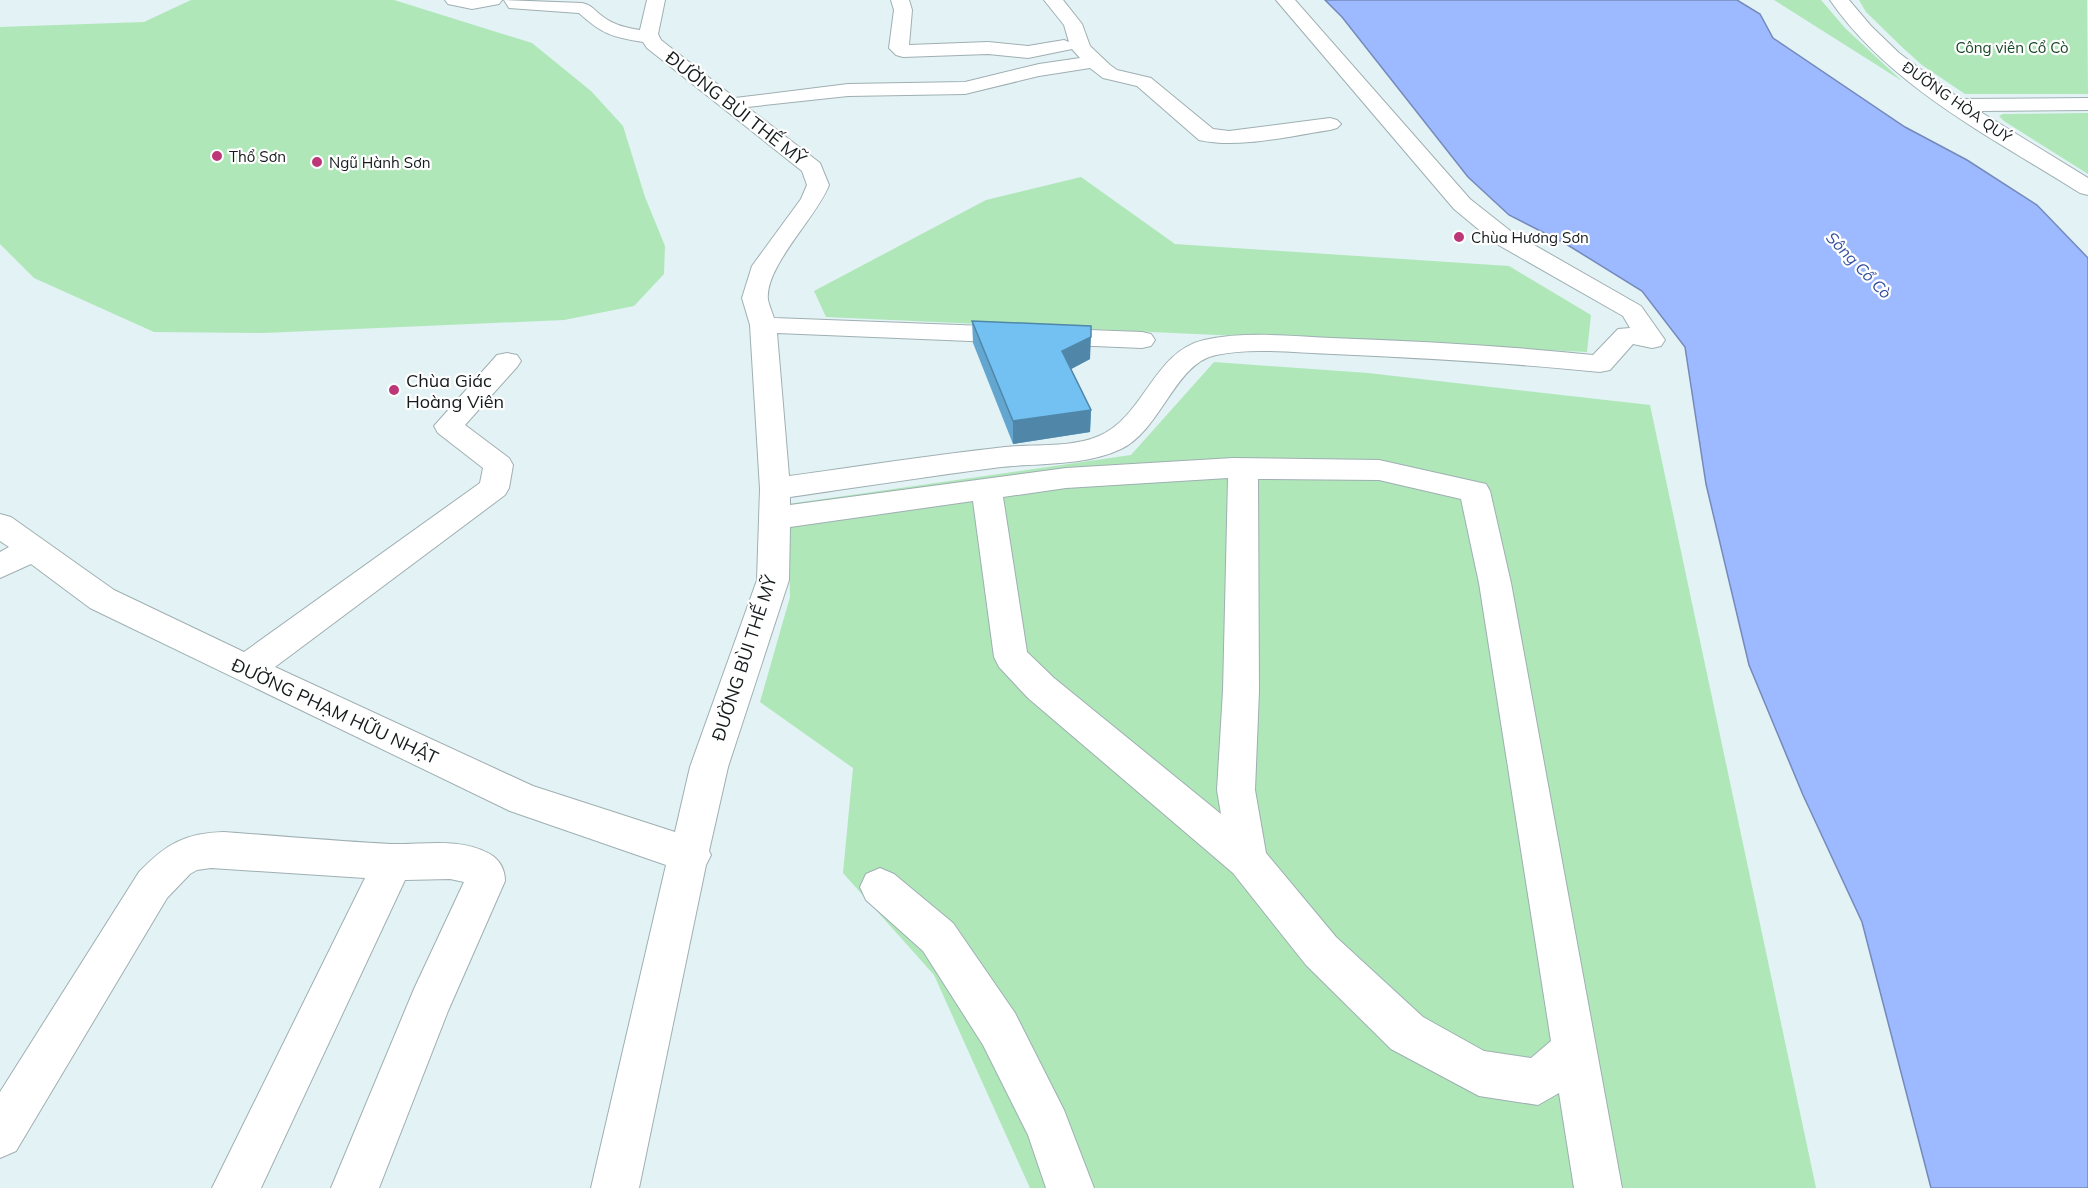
<svg xmlns="http://www.w3.org/2000/svg" width="2088" height="1188" viewBox="0 0 2088 1188" font-family="Mulish,sans-serif">
<style>
.green{fill:#afe7b9}
.water{fill:#9db9ff;stroke:#748abb;stroke-width:1.5}
.lines{fill:none;stroke-linecap:round;stroke-linejoin:round}
.minor-casing{stroke:#9fafb2;stroke-width:2}
.minor{fill:#fff;fill-rule:evenodd}
.wall{fill:#63a6d0}
.shaded-wall{fill:#5087a9}
.building{fill:#73c1f2;stroke:#5087a9;stroke-width:1.5}
.poi-dot{fill:#bd3778;stroke:#fff;stroke-width:2}
.labels{text-anchor:middle;dominant-baseline:central;stroke-width:4.5;stroke-linejoin:round;paint-order:stroke}
.far-park-label{font-size:15px;fill:#174825;stroke:#fff}
.far-street-label{font-size:15px;fill:#151b1c;stroke:#fff}
.far-poi-label{font-size:15px;fill:#151b1c;stroke:#fff;text-anchor:start}
.far-water-label{font-size:16px;font-style:italic;fill:#3550a1;stroke:#fff}
.street-label{font-size:18px;fill:#151b1c;stroke:#fff}
.poi-label{font-size:18px;fill:#151b1c;stroke:#fff;text-anchor:start}
</style>
<rect width="100%" height="100%" fill="#e2f2f5"/>
<!-- green -->
<path class="green" d="M191 0H394L532 43 591 91 623 126 645 197 665 246 664 274 634 306 564 320 264 333 154 332 34 278 0 244V27L144 22Z
M1774 0H1821L1845 28 1902 81Z
M1859 0H2087L2088 94H1965L1922 65 1903 48 1866 12Z
M2088 113V174L2004 121 1999 116 2003 114Z
M1081 177 1175 244 1509 266 1591 315 1587 352 826 317 814 291 986 200Z
M1214 362 1368 373 1650 405 1816 1188H1030L934 975 843 873 853 768 760 702 790 597 788 504 1131 455Z"/>
<!-- water -->
<path class="water" d="M1325 0H1737L1760 14 1773 38 1905 127 1967 160 2037 205 2088 258V1188H1931L1862 922 1803 795 1749 665 1706 484 1685 347 1642 291 1566 244 1509 215 1468 177 1342 17Z"/>
<g class="lines">
<defs>
<path id="minor" d="M445 0H502L499 4 472 9 448 4Z
M504 0 582 3C592 5 594 10 602 16 613 25 627 28 640 30L647 0H665L658 34 661 40 735 98 848 84 965 82 1039 64 1080 58 1072 49 1028 58 988 54 903 57 896 55 889 48 894 10 891 0H909L912 10 909 45 988 42 1028 46 1064 40 1069 42 1064 25 1044 0H1063L1082 24 1090 46 1110 65 1117 70 1151 78 1213 129 1229 131 1330 118 1337 120 1341 124 1337 128 1330 130C1290 136 1238 149 1199 140L1137 86 1103 78 1090 68 1039 76 965 94 848 96 747 107 820 163 829 185C817 217 764 267 768 300 769 305 772 312 774 318L1142 332 1151 334 1155 340 1151 346 1142 348 777 333 789 476C861 466 933 455 1005 447 1035 444 1071 448 1099 436 1145 416 1153 352 1204 340 1245 331 1289 336 1331 338 1419 341 1506 346 1593 355L1618 329 1630 328 1623 316 1495 243 1454 209 1276 0H1295L1470 199 1513 233 1641 306 1665 340 1661 346 1652 348 1633 344 1610 370 1600 372C1511 363 1422 358 1333 354 1295 353 1253 347 1216 355 1175 363 1161 430 1121 449 1085 466 1040 463 1001 467 930 476 860 487 790 497V505L1066 468 1233 458 1379 460 1486 484 1490 491 1511 583 1622 1188H1574L1559 1093 1538 1105 1479 1096 1391 1049 1306 965 1233 873 1028 698 999 667 994 657 973 501 790 527 789 580 728 767 709 851 711 855 706 865 639 1188H591L666 865 510 811 90 608 31 564 0 578V552L9 547 0 541V514L11 517 114 590 244 652 480 483 483 468 438 433 434 426 497 355 507 353 517 355 521 361 517 367 465 425 509 458 513 465 509 488 505 495 275 667 533 786 675 832 690 767 757 580 760 489 750 325 742 298 752 266 801 199 807 185 802 171 647 48 643 42C612 37 602 34 579 13L509 8ZM1228 478 1223 691 1217 790 1221 814 1054 678 1027 652 1003 497 1066 488ZM1258 479 1379 480 1461 499 1479 583 1551 1041 1531 1058 1484 1051 1423 1017 1336 937 1266 853 1255 790 1259 691Z
M1830 0H1849L1871 26 1899 53 1960 99 2088 98V110L1979 111 2088 178V195L2080 193C1993 138 1890 87 1830 0Z
M224 832C279 836 335 841 390 844 423 845 460 837 490 854 500 860 505 870 505 881L448 1011 379 1188H331L414 989 464 882 450 879 405 880 261 1188H212L365 878 211 868 197 870 190 874 167 898 16 1151 0 1158V1092L139 872C166 844 185 833 224 832Z
M880 868 894 874 953 923 1015 1013 1064 1110 1094 1188H1046L1028 1135 983 1045 923 951 866 900 860 887 866 874Z"/>
</defs>
<!-- minor casing -->
<use href="#minor" class="minor-casing"/>
<!-- minor -->
<use href="#minor" class="minor"/>
</g>
<!-- wall -->
<path class="wall" d="M972 321 1090 359 1071 369 1091 410 1090 432 1013 444 973 343Z"/>
<!-- shaded-wall -->
<path class="shaded-wall" d="M1091 337 1090 359 1062 374V351Z
M1091 410 1090 432 1013 444V421Z"/>
<!-- building -->
<path class="building" d="M972 321 1091 326V337L1062 351 1091 410 1013 421Z"/>
<!-- markers -->
<g class="poi-dot">
<circle cx="217" cy="156" r="6"/>
<circle cx="317" cy="162" r="6"/>
<circle cx="1459" cy="237" r="6"/>
<circle cx="394" cy="390" r="6"/>
</g>
<g class="labels">
<!-- far-park labels -->
<g class="far-park-label">
<text x="2012" y="47">Công viên Cổ Cò</text>
</g>
<!-- far-street labels -->
<g class="far-street-label">
<text transform="translate(1957 102) rotate(35)">ĐƯỜNG HÒA QUÝ</text>
</g>
<!-- far-poi labels -->
<g class="far-poi-label">
<text x="229" y="156">Thổ Sơn</text>
<text x="329" y="162">Ngũ Hành Sơn</text>
<text x="1471" y="237">Chùa Hương Sơn</text>
</g>
<!-- far-water labels -->
<g class="far-water-label">
<text transform="translate(1859 265) rotate(46)">Sông Cổ Cò</text>
</g>
<!-- street labels -->
<g class="street-label">
<text transform="translate(736 108) rotate(38)">ĐƯỜNG BÙI THẾ MỸ</text>
<text transform="translate(744 658) rotate(-72)">ĐƯỜNG BÙI THẾ MỸ</text>
<text transform="translate(335 711) rotate(25)">ĐƯỜNG PHẠM HỮU NHẬT</text>
</g>
<!-- poi labels -->
<g class="poi-label">
<text x="406" y="380">Chùa Giác<tspan x="406" dy="21">Hoàng Viên</tspan></text>
</g>
</g>
</svg>
